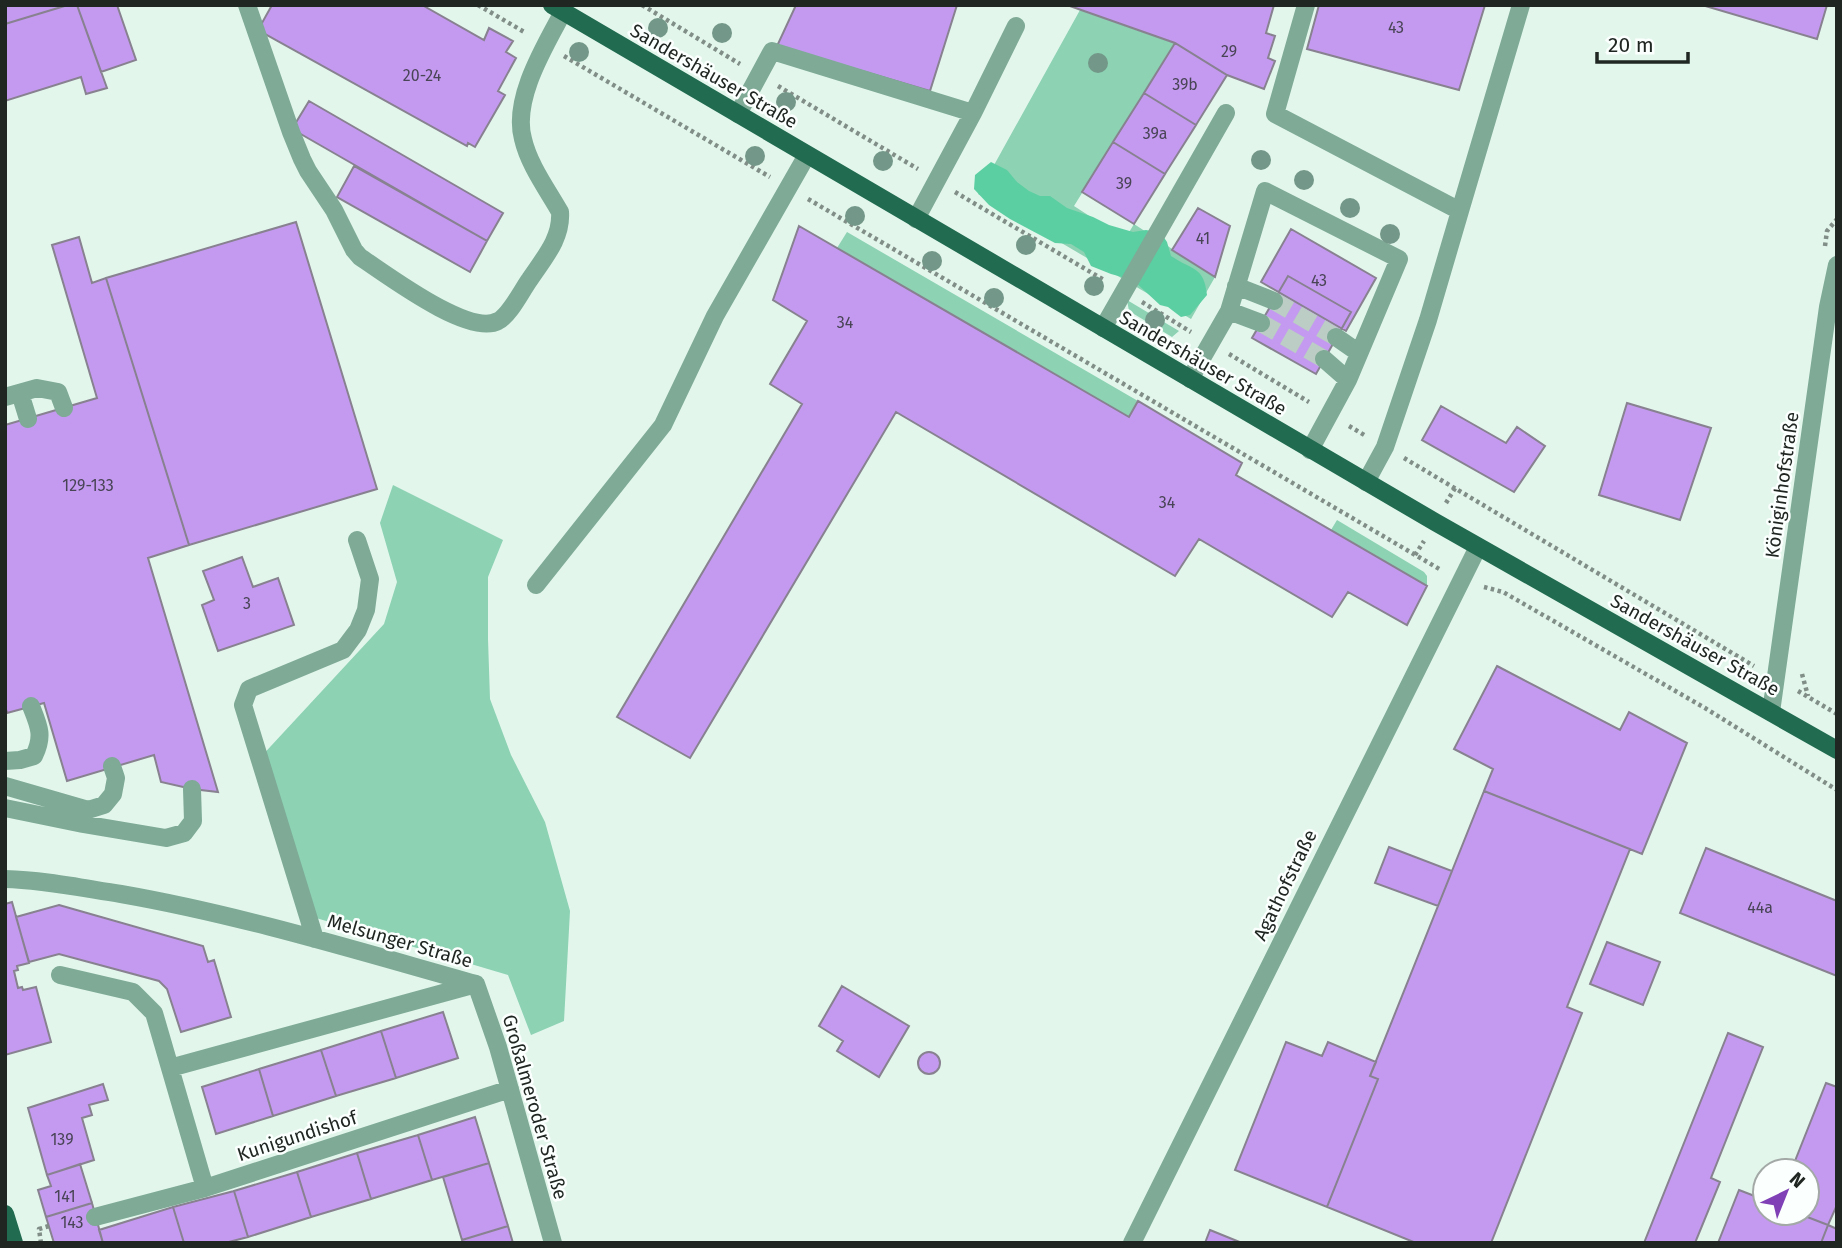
<svg xmlns="http://www.w3.org/2000/svg" width="1842" height="1248" viewBox="0 0 1842 1248" font-family="'Fira Sans',sans-serif">
<style>
.green{fill:#8cd2b3}
.forest{fill:#5bcfa1}
.building{fill:#c39aef;stroke:#888190;stroke-width:2}
.lines{fill:none;stroke-linecap:round;stroke-linejoin:round}
.minor-tunnel{stroke:#bbcdc4;stroke-width:18;stroke-dasharray:18 9;stroke-linecap:butt}
.path{stroke:#808e87;stroke-width:4.5;stroke-dasharray:3.5 3.5;stroke-linecap:butt}
.minor{stroke:#7eaa96;stroke-width:18}
.major{stroke:#216b50;stroke-width:18}
.tree{fill:#739788}
.labels{text-anchor:middle;dominant-baseline:central;stroke-width:5;stroke-linejoin:round;paint-order:stroke}
.number-label{font-size:16px;fill:#494456}
.street-label{font-size:19px;fill:#202723;stroke:#fbfffd}
</style>
<rect width="100%" height="100%" fill="#e2f6ec"/>
<!-- green -->
<path class="green" d="M1080 10 1175 43 1074 206 1125 239 1134 224 1215 277 1191 319 978 194Z
M847 232 1138 401 1129 417 837 248Z
M1127 300 1179 331 1172 337 1129 311Z
M393 485 503 540 488 577V639L490 699 511 755 545 822 570 911 564 1021 531 1035 508 975 306 915 258 760 384 624 397 582 380 523Z
M1337 520 1424 572 1427 576V586L1331 530Z"/>
<!-- forest -->
<path class="forest" d="M991 162 1007 170 1017 182 1029 191 1040 196H1050L1067 208 1093 217 1109 225 1133 232 1146 230 1161 233 1167 242 1171 256C1193 271 1204 266 1207 295L1190 315 1181 317 1168 307 1160 305 1133 280 1111 274 1091 266 1084 252 1071 244 1055 243 1010 219 989 205 974 189 975 175Z"/>
<!-- building -->
<path class="building" d="M5 5H68L5 24Z
M68 5H77L107 88 86 94 81 77 5 101V24Z
M77 5H117L136 60 101 72Z
M272 5H422L484 40 489 28 513 41 506 52 516 58 498 91 505 95 475 147 468 143 467 146 258 30Z
M796 5H957L930 91 777 46Z
M1067 5H1274L1266 33 1275 36 1268 58 1275 61 1264 89 1227 75 1175 43Z
M1319 5H1485L1459 90 1307 49Z
M1702 5H1827L1817 39Z
M1175 43 1227 75 1196 125 1144 93Z
M1144 93 1196 125 1165 174 1113 142Z
M309 101 503 213 487 241 292 129Z
M1113 142 1165 174 1134 224 1082 192Z
M354 166 487 241 470 272 337 197Z
M1198 208 1230 226 1215 277 1172 250Z
M296 222 377 489 189 545 106 278Z
M799 226 1129 417 1138 401 1242 463 1236 475 1427 586 1407 625 1348 592 1332 617 1199 539 1175 576 896 412 690 758 617 717 802 404 770 384 807 321 773 300Z
M1291 229 1376 278 1346 331 1261 282Z
M79 237 92 283 106 278 189 545 148 558 218 792 192 789 161 782 154 755 67 781 44 703 7 713 5 706V425L97 398 52 245Z
M1288 276 1351 312 1316 374 1252 338Z
M1627 403 1711 428 1680 520 1599 495Z
M1441 406 1506 443 1517 427 1545 446 1514 492 1422 440Z
M242 557 253 587 278 578 294 625 218 651 202 605 214 600 203 571Z
M1497 666 1620 730 1629 712 1687 743 1642 854 1484 791 1493 769 1454 749Z
M1484 791 1630 849 1567 1007 1582 1013 1491 1243H1416L1327 1207 1378 1079 1370 1076Z
M1389 847 1452 871 1438 906 1375 883Z
M1706 848 1837 901V976L1680 913Z
M12 902 29 963 17 966 18 970 14 971 18 988 22 987 23 990 36 987 51 1042 5 1055V904Z
M59 905 203 946 208 962 214 960 231 1017 181 1032 167 989 159 981 59 954 29 962 16 917Z
M1607 942 1660 962 1643 1005 1590 984Z
M842 986 909 1026 879 1077 837 1051 843 1041 819 1026Z
M443 1012 458 1058 396 1078 381 1031Z
M381 1031 396 1078 336 1096 321 1050Z
M1728 1033 1763 1047 1711 1178 1720 1182 1695 1243H1644Z
M1286 1042 1322 1056 1328 1042 1376 1062 1370 1076 1378 1079 1327 1207 1235 1170Z
M321 1050 336 1096 273 1116 259 1069Z
M918 1063a11 11 0 1 1 22 0a11 11 0 1 1-22 0Z
M259 1069 273 1116 216 1134 202 1087Z
M1826 1083 1837 1087V1205L1828 1225 1797 1213H1807V1171H1791Z
M103 1084 108 1100 89 1105 92 1115 82 1118 94 1160 47 1175 28 1108Z
M475 1117 489 1163 432 1180 418 1135Z
M418 1135 432 1180 371 1199 357 1153Z
M357 1153 371 1199 311 1217 297 1172Z
M489 1163 508 1226 462 1240 443 1177Z
M80 1164 92 1203 46 1217 38 1190 51 1186 47 1175Z
M297 1172 311 1217 248 1237 234 1191Z
M1739 1190 1765 1200V1213H1797L1828 1225 1821 1243H1718Z
M234 1191 248 1237 225 1243H184L173 1207Z
M92 1203 103 1243H54L46 1217Z
M173 1207 184 1243H103L99 1230Z
M1828 1225 1837 1229V1243H1821Z
M508 1226 513 1243H463L462 1240Z
M1210 1230 1242 1243H1205Z"/>
<g class="lines">
<!-- minor-tunnel -->
<path class="minor-tunnel" d="M1274 301 1336 337
M1261 323 1324 359"/>
<!-- path -->
<path class="path" d="M478 5 526 33
M642 5 740 64
M564 56 770 177
M778 86 918 169
M955 192 1104 280
M808 199 1441 570
M1825 246 1827 231 1837 219
M1142 302 1191 332
M1229 354 1309 402
M1349 426 1366 436
M1404 458 1754 666
M1446 503 1455 488
M1415 555 1424 541
M1484 587 1503 592 1705 708 1837 790
M1802 674 1808 696
M1798 691 1837 714
M41 1243 39 1229 49 1226"/>
<!-- minor -->
<path class="minor" d="M247 5 291 132 302 159 308 171 334 210 354 250 360 257C386 274 469 337 498 321 510 315 522 290 530 279 544 258 562 238 560 212 547 189 529 165 523 139 512 99 545 46 563 12
M1306 5 1275 114 1460 211 1428 320 1385 447 1366 482
M973 113 1016 26
M738 114 772 51 973 113 916 219
M1460 211 1521 5
M1236 286 1274 301
M1229 311 1265 191 1399 259 1348 380
M1103 328 1226 113
M1336 337 1359 353
M1190 379 1229 311 1261 323
M20 393 28 419
M5 397 37 388 58 392 64 408
M1310 450 1348 380 1324 359
M536 585 663 425 715 316 807 155
M1771 712 1828 307 1837 265
M5 761 20 760 34 756C44 736 39 726 31 706
M5 786 88 810 104 805 113 794 116 778 112 766
M5 808 83 824 166 838 184 833 193 821 192 789
M5 879C44 880 82 888 121 894 241 915 358 951 476 984
M315 939 243 705 249 689 343 650 358 630 366 610 370 579 357 540
M60 975 133 992 154 1013 205 1188
M476 984 498 1047 553 1243
M170 1068 476 984
M95 1217 205 1188 510 1089
M1132 1243 1478 547"/>
<!-- major -->
<path class="major" d="M552 5 1435 522 1837 750
M5 1214 14 1243"/>
</g>
<!-- trees -->
<g class="tree">
<circle cx="658" cy="28" r="10"/>
<circle cx="722" cy="33" r="10"/>
<circle cx="579" cy="52" r="10"/>
<circle cx="1098" cy="63" r="10"/>
<circle cx="786" cy="102" r="10"/>
<circle cx="755" cy="156" r="10"/>
<circle cx="1261" cy="160" r="10"/>
<circle cx="883" cy="161" r="10"/>
<circle cx="1304" cy="180" r="10"/>
<circle cx="1350" cy="208" r="10"/>
<circle cx="855" cy="216" r="10"/>
<circle cx="1390" cy="234" r="10"/>
<circle cx="1026" cy="245" r="10"/>
<circle cx="932" cy="261" r="10"/>
<circle cx="1094" cy="286" r="10"/>
<circle cx="994" cy="298" r="10"/>
<circle cx="1155" cy="320" r="10"/>
</g>
<g class="labels">
<!-- number labels -->
<g class="number-label">
<text x="1396" y="27">43</text>
<text x="1229" y="51">29</text>
<text x="422" y="75">20-24</text>
<text x="1185" y="84">39b</text>
<text x="1155" y="133">39a</text>
<text x="1124" y="183">39</text>
<text x="1203" y="238">41</text>
<text x="1319" y="280">43</text>
<text x="845" y="322">34</text>
<text x="88" y="485">129-133</text>
<text x="1167" y="502">34</text>
<text x="247" y="603">3</text>
<text x="1760" y="907">44a</text>
<text x="62" y="1139">139</text>
<text x="65" y="1196">141</text>
<text x="72" y="1222">143</text>
</g>
<!-- street labels -->
<g class="street-label">
<text transform="translate(714 76) rotate(30)">Sandershäuser Straße</text>
<text transform="translate(1203 363) rotate(30)">Sandershäuser Straße</text>
<text transform="translate(1782 485) rotate(-82)">Königinhofstraße</text>
<text transform="translate(1695 645) rotate(29)">Sandershäuser Straße</text>
<text transform="translate(1285 885) rotate(-64)">Agathofstraße</text>
<text transform="translate(400 941) rotate(16)">Melsunger Straße</text>
<text transform="translate(535 1107) rotate(74)">Großalmeroder Straße</text>
<text transform="translate(297 1136) rotate(-18)">Kunigundishof</text>
</g>
</g>
<!-- border -->
<rect width="1842" height="1248" fill="none" stroke="#202723" stroke-width="14"/>
<!-- north arrow -->
<g transform="translate(1786 1192) rotate(43)"><circle r="33" fill="#fbfffd" stroke="#a3a9a6" stroke-width="2"/>
<path d="M0-5L12 26L0 18L-12 26Z" fill="#8041b6"/>
<text y="-10" font-size="19" font-weight="bold" text-anchor="middle" fill="#202723">N</text>
</g>
<!-- scale -->
<path d="M1597 52v10h91v-10" fill="none" stroke="#202723" stroke-width="3.5"/>
<text x="1608" y="52" font-size="21" fill="#202723" stroke="#fbfffd" stroke-width="5" paint-order="stroke">20 m</text>
</svg>
